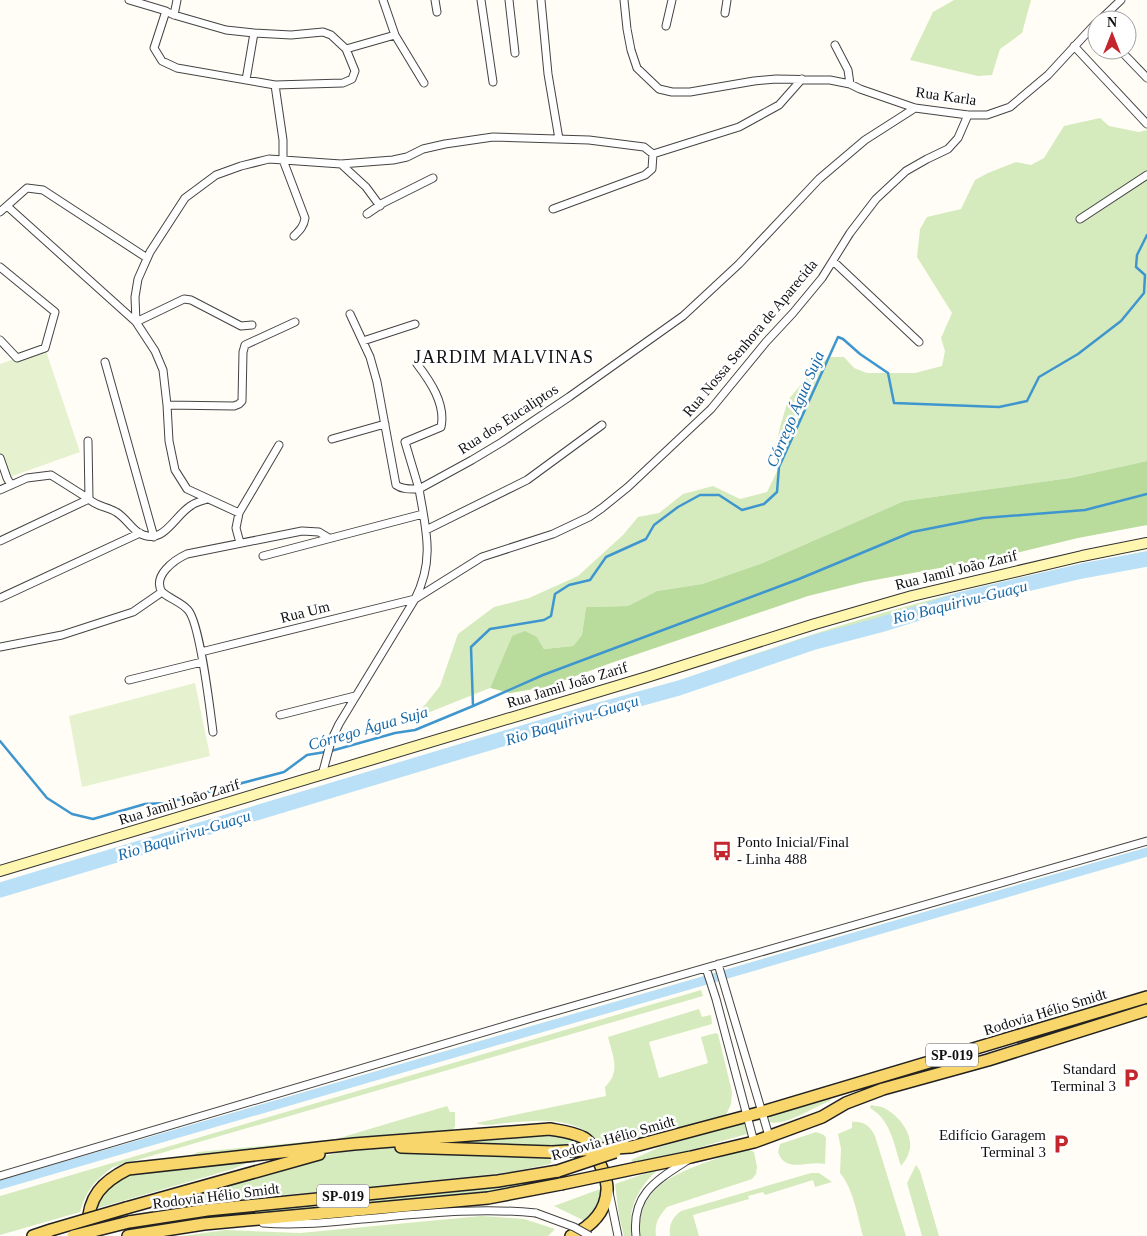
<svg xmlns="http://www.w3.org/2000/svg" width="1147" height="1236" viewBox="0 0 1147 1236" font-family="Georgia,serif">
<style>
.green{fill:#d5ebbd}
.forest{fill:#b9dc9c}
.pitch{fill:#e6f2cf}
.lines{fill:none;stroke-linecap:round;stroke-linejoin:round}
.stream{stroke:#3f96cf;stroke-width:2.5}
.canal{stroke:#b9e0f7;stroke-width:9}
.river{stroke:#b9e0f7;stroke-width:15}
.street-casing{stroke:#444;stroke-width:9}
.secondary-casing{stroke:#333;stroke-width:12}
.primary-casing{stroke:#222;stroke-width:14}
.street{stroke:#fff;stroke-width:7}
.secondary{stroke:#fff6b0;stroke-width:10}
.primary{stroke:#f9d66b;stroke-width:11}
.street-bridge-casing{stroke:#444;stroke-width:9;stroke-linecap:butt}
.primary-bridge-casing{stroke:#222;stroke-width:14;stroke-linecap:butt}
.street-bridge{stroke:#fff;stroke-width:7}
.primary-bridge{stroke:#f9d66b;stroke-width:11}
.labels{text-anchor:middle;dominant-baseline:central;stroke-width:5;stroke-linejoin:round;paint-order:stroke}
.shield{fill:#fff;stroke:#585858;stroke-width:1}
.shield-label{font-size:14px;font-weight:bold;fill:#111}
.street-label{font-size:15px;fill:#111;stroke:#fff}
.poi-label{font-size:15px;fill:#111;stroke:#fff;text-anchor:end}
.water-label{font-size:16px;font-style:italic;fill:#1768a6;stroke:#fff}
.quarter-label{font-size:18px;letter-spacing:1px;fill:#111;stroke:#fff}
</style>
<rect width="100%" height="100%" fill="#fffdf5"/>
<!-- green -->
<path class="green" d="M954 0H1031L1022 33 1000 49 992 75 978 76 910 60 933 12Z
M1100 118 1109 126 1139 132 1147 130V461L1070 478 904 501 760 564 702 584 657 591 628 606 586 607 582 635 573 646 544 649 537 637 512 636 490 688 405 722 425 705 440 686 458 634 494 607 529 598 578 576 623 535 638 517 659 513 683 494 713 486 740 499 767 492 782 461 777 441 780 427 788 400 818 364 830 357H844L854 368 867 373H915L942 366 945 351 941 338 952 313 917 257 920 229 927 217 961 209 975 180 988 173 1016 162 1031 165 1044 158 1064 126Z
M1147 551V556L1087 566 1047 577 964 596 869 623 857 624 817 636 805 642H798L784 647 745 664 710 675H708L706 672C727 663 749 656 770 649 893 605 1019 576 1147 551Z
M701 990 703 996 113 1167C94 1181 87 1189 80 1212L0 1235V1196Z
M699 1009 702 1017 711 1015 712 1024 649 1042 659 1078 708 1063 701 1037 716 1033 718 1034 732 1092 731 1104 726 1115 630 1143 599 1146C596 1142 593 1137 589 1134 567 1116 532 1121 506 1123 496 1124 486 1127 476 1123L606 1096 605 1087C621 1071 613 1057 608 1037Z
M827 1097 831 1099 830 1101C815 1106 785 1127 769 1122L770 1116 773 1114Z
M871 1105C874 1106 879 1106 882 1107 898 1114 915 1135 909 1152 908 1157 904 1162 901 1166 894 1145 891 1120 870 1108Z
M447 1106 450 1112H455V1126L452 1132 191 1156 198 1152 336 1139Z
M741 1122 747 1124 748 1130 747 1134 665 1157 632 1162 631 1160 660 1147Z
M852 1122C864 1121 870 1126 875 1136L906 1236H863C857 1215 854 1190 840 1173L841 1149 838 1134 852 1128Z
M816 1132 824 1135 826 1138 825 1164C809 1160 785 1174 778 1152L780 1144Z
M551 1133 574 1140 585 1147 551 1148 430 1144Z
M376 1147 549 1158 553 1161 550 1164 511 1172 476 1176 142 1209 316 1158 342 1152Z
M747 1149 754 1152 757 1167 756 1174 752 1179 667 1207C659 1216 654 1224 656 1236H640C636 1189 673 1174 710 1161 722 1157 735 1152 747 1149Z
M251 1161 233 1169 98 1208 96 1204 101 1192 125 1174Z
M916 1165 920 1171 939 1236H922L907 1183Z
M658 1169C638 1189 627 1207 632 1236H624L619 1216 615 1184Z
M811 1173H819L832 1182 815 1187 813 1180 765 1195 763 1192 748 1196 749 1199 693 1215 699 1236H670C669 1224 672 1218 681 1211Z
M560 1178 561 1181 501 1192 131 1231V1228C189 1215 248 1210 307 1205 392 1197 476 1191 560 1178Z
M603 1188V1200L587 1222 554 1206Z
M482 1216 524 1219 555 1229 548 1236H182L226 1230 300 1233Z"/>
<!-- forest -->
<path class="forest" d="M1147 461V525L1078 538 999 557 864 582 808 596 611 663 546 687 510 693 490 688 512 636 525 631 537 637 544 649 573 646 582 635 586 607 628 606 657 591 702 584 760 564 904 501 1070 478Z"/>
<!-- pitch -->
<path class="pitch" d="M45 348 80 452 7 478 0 458V364Z
M195 683 210 756 82 787 69 716Z"/>
<g class="lines">
<!-- stream -->
<path class="stream" d="M473 706 543 675 799 579 912 532 983 518 1085 510 1147 494
M0 741 47 798 72 814 93 819 145 804 166 803 284 772 307 755 325 752
M331 751 395 733 415 730 473 706 471 647 490 629 544 620 551 616 555 594 569 585 590 580 606 557 646 539 654 525 678 507 700 495H719L742 510 764 504 777 492 779 467 838 337 843 339 860 354 888 373 894 403 999 407 1027 401 1039 377 1078 354 1121 321 1144 293 1145 275 1136 267 1137 255 1147 235"/>
<!-- canal -->
<path class="canal" d="M0 1185 1147 852"/>
<!-- river -->
<path class="river" d="M0 890 592 712 679 688 815 642 880 625 963 599 1082 571 1147 559"/>
<defs>
<path id="street" d="M129 0 166 11 154 48 162 61 177 68 275 85 283 140V160L305 218C304 226 300 230 294 236
M383 0 395 35 424 83
M435 0 437 12
M481 0 493 82
M509 0 515 53
M541 0 548 74 559 139
M624 0 627 29 631 50 637 68 659 89 672 92H690L754 81 776 79 830 80 850 84 860 89 915 108 968 115H987L1010 107 1048 75 1097 22
M170 13 174 15 177 0
M725 13 727 0
M174 15 226 30 254 33 246 80
M1100 20 1121 0
M666 26 672 0
M254 33 291 35 323 32 331 35 346 49 355 71 352 79 343 83 275 85
M835 45 848 70 850 84
M1074 46 1147 124
M346 49 395 35
M1120 50 1147 78
M653 154 739 127 779 105 802 79
M341 164 366 187 380 206
M7 206 136 322 184 299 191 300 241 326 252 325
M0 212 27 188 43 190 147 258
M367 214 383 203 433 178
M1080 219 1147 175
M833 261 919 342
M0 267 55 312 45 348 17 358 0 340
M350 314 370 357 377 382 396 485C403 490 411 489 419 489L405 442 441 427C446 404 430 381 417 364
M363 341 415 324
M105 362 154 537
M167 405 234 406 239 404 242 401 243 352 245 345 295 322
M332 439 385 424
M88 441 89 499C97 507 106 506 116 512 125 517 130 527 139 533 164 547 174 515 192 505 196 502 202 501 207 499
M0 458 7 478 11 485
M0 490 27 478 51 475 89 499 0 541
M239 513 187 489 175 470 169 441 167 405 163 370 155 351 136 322 135 297 138 279 150 252 185 198 216 175 241 166 269 159 341 164 393 160 407 157 423 149 445 144 493 137 589 140 644 147 653 154 652 169 645 175 553 209
M426 530 527 480 602 425
M240 543 236 528 239 513 279 445
M263 556 423 514
M0 598 140 533
M0 647 62 635 133 612 162 592
M201 652 415 599 482 557 553 534 589 517 602 508 628 487 711 409 766 342 793 313 822 278 850 233 876 199 906 171 927 159 948 149 958 138 968 115
M129 680 202 662
M280 715 355 696
M213 732C210 709 200 623 188 610 181 602 170 599 162 592 152 576 174 560 187 554L302 531 319 532 329 538
M322 775 331 741 339 724 415 599C435 560 426 530 419 489L472 460 502 442 569 397 683 316 739 264 819 179 865 140 915 108
M718 964 769 1136
M706 968 716 999 754 1142
M0 1176 535 1017 1147 841
M609 1192 618 1236
M263 1223C296 1226 329 1222 362 1219 420 1214 478 1207 536 1213
M636 1236C631 1194 657 1180 688 1160"/>
<path id="secondary" d="M0 871 647 677 815 624 912 596 1082 556 1147 543"/>
<path id="primary" d="M401 1147 552 1152
M631 1147 762 1112 1147 997
M637 1168 691 1157 754 1142 822 1117 846 1103 883 1089 988 1060 1147 1010
M126 1208 319 1154
M129 1222 207 1210 498 1181 558 1171
M88 1227C88 1197 102 1182 128 1169L354 1144 550 1129C561 1131 573 1132 584 1138 592 1143 597 1154 600 1164 603 1171 608 1182 607 1190 606 1213 590 1227 571 1236
M33 1236 51 1230
M128 1236 204 1224 488 1198 561 1184"/>
</defs>
<!-- street casing -->
<use href="#street" class="street-casing"/>
<!-- secondary casing -->
<use href="#secondary" class="secondary-casing"/>
<!-- primary casing -->
<use href="#primary" class="primary-casing"/>
<!-- street -->
<use href="#street" class="street"/>
<!-- secondary -->
<use href="#secondary" class="secondary"/>
<!-- primary -->
<use href="#primary" class="primary"/>
<defs>
<path id="street-bridge" d="M536 1213 574 1227 590 1236"/>
<path id="primary-bridge" d="M552 1152 631 1147
M558 1171 615 1152
M561 1184 637 1168
M51 1230 126 1208
M73 1236 129 1222"/>
</defs>
<!-- street-bridge casing -->
<use href="#street-bridge" class="street-bridge-casing"/>
<!-- primary-bridge casing -->
<use href="#primary-bridge" class="primary-bridge-casing"/>
<!-- street-bridge -->
<use href="#street-bridge" class="street-bridge"/>
<!-- primary-bridge -->
<use href="#primary-bridge" class="primary-bridge"/>
</g>
<!-- icons -->
<defs>
<symbol id="bus-bare" viewBox="-9 -9 18 18"><path d="M-5-6H5V4H4V6H2V4H-2V6H-4V4H-5ZM-3.5-4V0h7V-4ZM-3.5 1.2v1.5H-2V1.2ZM2 1.2v1.5H3.5V1.2Z" fill="#c4262e" stroke="#fff" stroke-width="2.5" paint-order="stroke"/></symbol>
<symbol id="parking-bare" viewBox="-9 -9 18 18"><path d="M-3.5-5.5H1a3.5 3.5 0 0 1 0 7H-1V5.5H-3.5ZM-1-3.4V-.6H.8a1.4 1.4 0 0 0 0-2.8Z" fill="#c4262e" stroke="#fff" stroke-width="2.5" paint-order="stroke"/></symbol>
</defs>
<g fill-rule="evenodd">
<use href="#bus-bare" x="708" y="837" width="28" height="28"/>
<use href="#parking-bare" x="1117" y="1064" width="28" height="28"/>
<use href="#parking-bare" x="1047" y="1130" width="28" height="28"/>
</g>
<g class="labels">
<!-- shield labels -->
<g class="shield">
<rect x="926" y="1043.5" width="52" height="23" rx="4"/>
<rect x="317" y="1184.5" width="52" height="23" rx="4"/>
</g>
<g class="shield-label">
<text x="952" y="1055">SP-019</text>
<text x="343" y="1196">SP-019</text>
</g>
<!-- street labels -->
<g class="street-label">
<text transform="translate(946 96) rotate(8)">Rua Karla</text>
<text transform="translate(750 338) rotate(-50)">Rua Nossa Senhora de Aparecida</text>
<text transform="translate(508 419) rotate(-33)">Rua dos Eucaliptos</text>
<text transform="translate(956 570) rotate(-14)">Rua Jamil João Zarif</text>
<text transform="translate(305 612) rotate(-14)">Rua Um</text>
<text transform="translate(567 685) rotate(-17)">Rua Jamil João Zarif</text>
<text transform="translate(179 802) rotate(-17)">Rua Jamil João Zarif</text>
<text transform="translate(1045 1012) rotate(-17)">Rodovia Hélio Smidt</text>
<text transform="translate(613 1138) rotate(-16)">Rodovia Hélio Smidt</text>
<text transform="translate(216 1196) rotate(-7)">Rodovia Hélio Smidt</text>
</g>
<!-- poi labels -->
<g class="poi-label">
<text x="737" y="842" text-anchor="start">Ponto Inicial/Final<tspan x="737" dy="17">- Linha 488</tspan></text>
<text x="1116" y="1069">Standard<tspan x="1116" dy="17">Terminal 3</tspan></text>
<text x="1046" y="1135">Edifício Garagem<tspan x="1046" dy="17">Terminal 3</tspan></text>
</g>
<!-- water labels -->
<g class="water-label">
<text transform="translate(795 409) rotate(-67)">Córrego Água Suja</text>
<text transform="translate(960 602) rotate(-14)">Rio Baquirivu-Guaçu</text>
<text transform="translate(572 720) rotate(-17)">Rio Baquirivu-Guaçu</text>
<text transform="translate(368 728) rotate(-16)">Córrego Água Suja</text>
<text transform="translate(184 835) rotate(-17)">Rio Baquirivu-Guaçu</text>
</g>
<!-- quarter labels -->
<g class="quarter-label">
<text x="504" y="357">JARDIM MALVINAS</text>
</g>
</g>
<!-- north arrow -->
<g transform="translate(1112 35)"><circle r="24" fill="#ffffff" stroke="#a0a0a0"/>
<path d="M0-4L9 19L0 12L-9 19Z" fill="#c4262e"/>
<text y="-8" font-size="14" font-weight="bold" text-anchor="middle" fill="#111111">N</text>
</g>
</svg>
